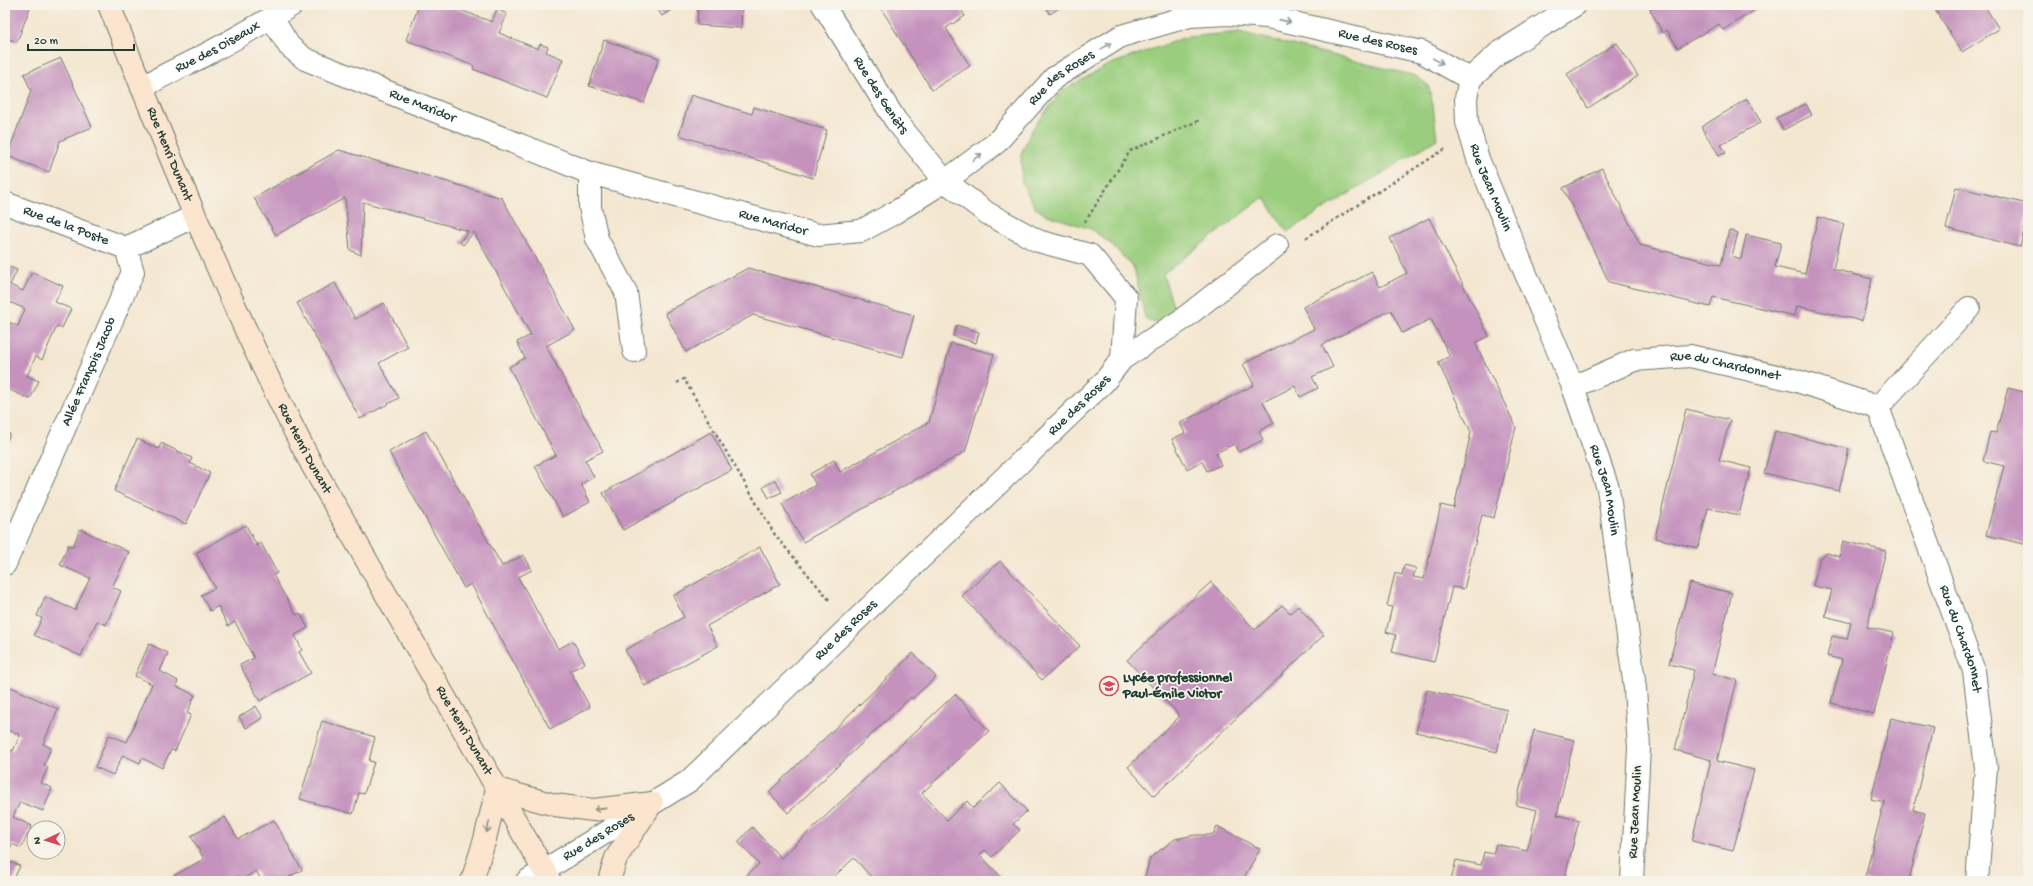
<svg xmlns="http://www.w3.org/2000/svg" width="2033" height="886" viewBox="0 0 2033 886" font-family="'Gochi Hand',sans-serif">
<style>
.green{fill:#9acd7d;stroke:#5c8558}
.building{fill:#c492bd}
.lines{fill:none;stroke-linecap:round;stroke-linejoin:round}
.street-casing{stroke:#6a786b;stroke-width:24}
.secondary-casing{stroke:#6a786b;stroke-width:24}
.path{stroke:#6a786b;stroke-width:2.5;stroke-dasharray:3 3;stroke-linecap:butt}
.street{stroke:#fff;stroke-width:22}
.secondary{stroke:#fbe5cf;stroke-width:22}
.oneway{stroke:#8f9e9a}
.oneway2{stroke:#8d9182}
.labels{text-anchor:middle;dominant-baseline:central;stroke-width:3.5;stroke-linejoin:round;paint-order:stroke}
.street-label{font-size:14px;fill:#1f3d34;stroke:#f7f3e8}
.poi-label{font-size:14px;font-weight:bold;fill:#1f3d34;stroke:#f7f3e8;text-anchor:start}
</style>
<rect width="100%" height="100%" fill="#f7f3e8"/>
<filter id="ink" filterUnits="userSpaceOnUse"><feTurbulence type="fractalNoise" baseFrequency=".025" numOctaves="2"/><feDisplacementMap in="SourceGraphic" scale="8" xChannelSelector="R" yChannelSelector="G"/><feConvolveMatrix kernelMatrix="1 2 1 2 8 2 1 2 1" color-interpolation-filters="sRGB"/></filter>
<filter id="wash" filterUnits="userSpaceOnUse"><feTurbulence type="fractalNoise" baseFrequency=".012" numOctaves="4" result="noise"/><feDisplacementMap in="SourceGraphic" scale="16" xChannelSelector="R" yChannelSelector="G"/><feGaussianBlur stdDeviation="0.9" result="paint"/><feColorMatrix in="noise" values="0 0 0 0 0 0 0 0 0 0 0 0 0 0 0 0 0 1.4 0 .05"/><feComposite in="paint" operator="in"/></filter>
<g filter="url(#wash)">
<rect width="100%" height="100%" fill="#f4e7d1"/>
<!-- green -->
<path class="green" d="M1240 32 1416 76 1428 85 1433 105 1437 139 1287 232 1264 197 1163 274 1175 311 1166 319 1155 323 1145 318 1134 268 1111 244 1091 229 1047 215 1035 208 1022 183 1021 154 1032 129 1062 91 1108 65 1186 37Z"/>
<g id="blocks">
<!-- building -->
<path class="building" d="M5 5H31L17 42 5 38Z
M419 5H447L492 22 497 9 507 14 499 33 538 49 540 44 548 47 546 52 563 59 547 98 473 69 474 66 406 40Z
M655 5H678L662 16Z
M698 5H742L741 28 697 25Z
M879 5H958L965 16 946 28 970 66 932 90Z
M1044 5H1064L1050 14Z
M1658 5H1763L1723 30 1719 24 1678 48 1667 30 1663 33 1650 10Z
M1932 5H1984L1999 29 1962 52Z
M604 40 659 58 644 103 589 86Z
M1617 43 1638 76 1588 108 1567 74Z
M61 58 92 127 60 141 49 172 7 156 31 91 24 74Z
M691 95 752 114 754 107 827 130 813 178 679 135Z
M1747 99 1761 122 1721 145 1726 153 1719 155 1701 127Z
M1806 104 1812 115 1783 130 1776 118Z
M339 150 502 198 575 330 546 346 603 451 585 460 594 477 581 484 590 502 563 517 535 466 556 455 509 367 525 358 517 342 531 335 474 232 463 245 460 242 468 231 363 202 361 255 350 250 345 198 276 235 254 198Z
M1602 168 1640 245 1721 265 1729 230 1738 233 1732 256 1741 259 1746 235 1781 243 1775 267 1805 274 1818 217 1844 224 1833 269 1872 279 1862 321 1797 306 1795 316 1713 297 1710 307 1609 282 1563 188Z
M1956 187 2028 204V213L2020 247 1946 228Z
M1429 218 1489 336 1475 343 1516 427 1494 518 1482 515 1464 589 1452 587 1434 662 1392 652 1396 635 1386 632 1392 607 1387 606 1395 573 1402 575 1404 565 1416 568 1413 577 1424 579 1441 505 1454 508 1471 432 1438 362 1450 356 1431 319 1402 333 1391 310 1322 345 1333 367 1312 377 1318 388 1300 397 1295 386 1263 402 1274 423 1259 431 1263 440 1238 452 1234 444 1216 453 1221 465 1207 471 1202 461 1187 469 1172 439 1185 433 1180 423 1254 385 1243 364 1314 329 1303 307 1372 272 1380 287 1407 273 1390 238Z
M5 265 17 270 10 285 23 291 32 272 63 286 55 302 71 309 62 328 57 326 42 360 36 356 27 376 39 381 30 399 5 388V321L18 326 25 309 5 300Z
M748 268 914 315 903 357 753 315 686 352 665 313Z
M335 283 355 319 384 303 408 347 379 363 399 398 360 419 297 303Z
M957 325 979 332 976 343 953 336Z
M951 343 994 354 965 452 803 542 782 504 816 485 810 474 834 460 840 472 929 422Z
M2008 388 2028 393V545L1986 535 2004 466 1983 461 1990 432 1996 433Z
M1686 409 1730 420 1719 460 1751 468 1739 515 1708 508 1698 548 1655 538Z
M426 431 502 566 524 555 532 570 518 577 558 649 573 641 585 663 570 671 590 707 550 729 471 584 464 588 389 452Z
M1775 431 1849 449 1839 491 1764 473Z
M5 432 10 434 5 446Z
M711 432 732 470 623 530 603 493Z
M137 439 159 449 161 443 192 458 190 463 210 473 186 524 114 491Z
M775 480 782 492 769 498 763 487Z
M246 525 257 546 261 543 277 573 273 575 296 615 300 613 308 628 295 635 302 650 299 652 311 673 260 701 240 665 254 658 235 622 228 626 218 606 210 611 201 595 215 588 196 553Z
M80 529 129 552 112 587 121 591 106 625 97 621 81 656 34 635 42 618 37 616 45 597 75 610 90 578 60 565 68 545 73 546Z
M1843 541 1886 551 1867 627 1894 633 1874 714 1831 703 1842 660 1827 656 1832 636 1847 639 1851 623 1825 616 1832 590 1813 586 1820 557 1827 553 1840 557Z
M760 547 780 584 707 626 718 646 645 686 625 650 684 617 673 596Z
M1000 561 1080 646 1042 680 962 596Z
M1211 582 1255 630 1282 605 1290 613 1298 606 1324 635 1154 796 1128 767 1180 716 1127 660Z
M1690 583 1732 593 1712 674 1737 680 1717 761 1754 770 1733 851 1692 841 1711 760 1675 750 1694 670 1669 664Z
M149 644 168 653 160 671 178 681 176 686 195 695 187 713 191 715 175 751 171 750 162 768 142 758 140 763 123 755 113 775 95 767 109 735 127 742 152 684 135 676Z
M913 653 936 677 912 699 911 697 788 813 769 792Z
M11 687 58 709 43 744 51 748 44 765 48 767 41 783 52 788 43 811 20 802 13 817 32 826 21 848 12 844 6 860 20 866 13 881H5V748L13 751 20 735 5 729V700Z
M1427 690 1507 710 1497 752 1416 732Z
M955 694 989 731 922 793 947 820 967 801 973 808 1000 783 1027 811 1013 824 1020 830 992 857 985 850 980 855 1005 881H875L854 858 829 881H741L759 864 738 842 752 827 781 858Z
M256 706 263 718 246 728 239 717Z
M1891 718 1933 728 1913 810 1925 813 1909 881H1864L1884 802 1871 799Z
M322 721 375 737 369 761 374 762 364 794 359 793 353 814 300 799Z
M1534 730 1574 740 1557 815 1579 820 1564 881H1451L1456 860 1481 865 1484 852 1493 854 1496 844 1527 851 1537 810 1516 805Z
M225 817 238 839 274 820 302 870 289 877 290 881H262L256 871 241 880 238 876 229 881H164L204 859 191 836Z
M1217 826 1260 849 1242 881H1173L1171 877 1158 881H1144L1150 858 1175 839 1195 835H1210L1214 833Z"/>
</g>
</g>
<g filter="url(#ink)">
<use href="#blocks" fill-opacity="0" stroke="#6a786b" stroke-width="1"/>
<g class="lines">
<defs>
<g id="street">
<path id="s1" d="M823 5 896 121 945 181 987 213 1038 241 1090 255 1126 298 1122 359"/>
<path id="s2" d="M1575 5 1499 53 1470 79 1466 98 1467 122 1478 159 1573 387 1608 488 1635 688 1639 748 1632 881"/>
<path id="s3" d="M272 18 289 46 305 59 590 173 818 235 861 231 894 213 945 181 996 143 1054 78 1121 36 1190 16 1227 14 1267 17 1422 52 1470 79"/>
<path id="s4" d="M142 88C162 75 184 66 205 55 234 39 264 23 292 5"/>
<path d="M590 173V207L597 239 626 292 634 351"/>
<path id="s5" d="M5 203 126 248"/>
<path id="s6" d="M1573 387 1634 360 1690 356 1794 380 1878 407 1974 671 1986 768 1977 881"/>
<path d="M1878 407 1969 308"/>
<path id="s7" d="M5 564 133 272 126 248 195 216"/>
<path id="s8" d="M527 881 689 781 1104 382 1122 359 1183 319 1277 245"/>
</g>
<g id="secondary">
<path id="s9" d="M109 5C171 161 234 316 312 465L550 881"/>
<path d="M497 789 555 805 593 810 652 803"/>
<path d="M472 881 485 839 497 789"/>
<path d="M609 881 616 858 652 803"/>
</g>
</defs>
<!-- street casing -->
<use href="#street" class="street-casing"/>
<!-- secondary casing -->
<use href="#secondary" class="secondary-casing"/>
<!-- path -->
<path class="path" d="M1085 222 1130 151 1200 120
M1306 238 1445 149
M677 383 684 379 775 535 831 602"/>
<!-- street -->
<use href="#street" class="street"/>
<!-- secondary -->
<use href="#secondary" class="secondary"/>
</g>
<!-- one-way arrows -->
<defs><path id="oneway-shaft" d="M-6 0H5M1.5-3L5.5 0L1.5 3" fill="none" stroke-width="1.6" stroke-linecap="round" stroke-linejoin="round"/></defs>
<g class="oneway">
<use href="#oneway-shaft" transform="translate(1285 21) rotate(13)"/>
<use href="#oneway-shaft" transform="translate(1106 46) rotate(-32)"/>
<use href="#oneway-shaft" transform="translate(1438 61) rotate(28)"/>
<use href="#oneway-shaft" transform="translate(977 157) rotate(-36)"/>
</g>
<g class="oneway2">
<use href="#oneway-shaft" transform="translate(600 809) rotate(174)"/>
<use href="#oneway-shaft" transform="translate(488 827) rotate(103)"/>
</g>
</g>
<!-- icons -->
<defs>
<symbol id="school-ring" viewBox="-11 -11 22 22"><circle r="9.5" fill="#f7f3e8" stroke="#d1495b" stroke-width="1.5"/><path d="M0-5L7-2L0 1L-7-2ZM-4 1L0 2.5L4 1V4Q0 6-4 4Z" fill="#d1495b"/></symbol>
</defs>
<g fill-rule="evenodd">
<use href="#school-ring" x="1098" y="675" width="22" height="22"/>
</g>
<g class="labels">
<!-- street labels -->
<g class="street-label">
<text stroke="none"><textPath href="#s3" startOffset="1230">Rue des Roses</textPath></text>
<text stroke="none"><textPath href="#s4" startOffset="86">Rue des Oiseaux</textPath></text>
<text stroke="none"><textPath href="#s3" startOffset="894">Rue des Roses</textPath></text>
<text stroke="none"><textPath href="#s1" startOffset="107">Rue des Genêts</textPath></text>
<text stroke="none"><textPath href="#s3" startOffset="180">Rue Maridor</textPath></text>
<text stroke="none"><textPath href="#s9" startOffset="161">Rue Henri Dunant</textPath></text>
<text stroke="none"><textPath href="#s2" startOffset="242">Rue Jean Moulin</textPath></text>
<text stroke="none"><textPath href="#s3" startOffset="550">Rue Maridor</textPath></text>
<text stroke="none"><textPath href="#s5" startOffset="65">Rue de la Poste</textPath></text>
<text stroke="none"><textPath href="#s6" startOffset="159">Rue du Chardonnet</textPath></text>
<text stroke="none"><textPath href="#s7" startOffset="210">Allée François Jacob</textPath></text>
<text stroke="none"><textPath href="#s8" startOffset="732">Rue des Roses</textPath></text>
<text stroke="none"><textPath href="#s9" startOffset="485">Rue Henri Dunant</textPath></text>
<text stroke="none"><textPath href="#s2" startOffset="566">Rue Jean Moulin</textPath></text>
<text stroke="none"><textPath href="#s8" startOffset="408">Rue des Roses</textPath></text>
<text stroke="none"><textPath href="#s6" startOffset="564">Rue du Chardonnet</textPath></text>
<text stroke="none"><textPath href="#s9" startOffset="809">Rue Henri Dunant</textPath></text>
<text transform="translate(1636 812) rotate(-87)">Rue Jean Moulin</text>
<text stroke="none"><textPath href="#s8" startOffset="84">Rue des Roses</textPath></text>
</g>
<!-- poi labels -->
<g class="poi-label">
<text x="1123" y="678">Lycée professionnel<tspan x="1123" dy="16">Paul-Émile Victor</tspan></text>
</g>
</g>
<!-- margin -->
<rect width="2033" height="886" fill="none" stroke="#f7f3e8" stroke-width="20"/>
<!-- north arrow -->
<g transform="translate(46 840) rotate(266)"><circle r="19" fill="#f7f3e8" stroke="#a1aaa0"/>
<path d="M0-3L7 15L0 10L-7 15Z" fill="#d1495b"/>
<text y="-6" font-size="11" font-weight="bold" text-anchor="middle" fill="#1f3d34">N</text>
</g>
<!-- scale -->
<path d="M28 44v6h106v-6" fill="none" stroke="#1f3d34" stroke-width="2"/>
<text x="34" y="44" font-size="12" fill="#1f3d34" stroke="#f7f3e8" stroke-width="3" paint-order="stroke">20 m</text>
</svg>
